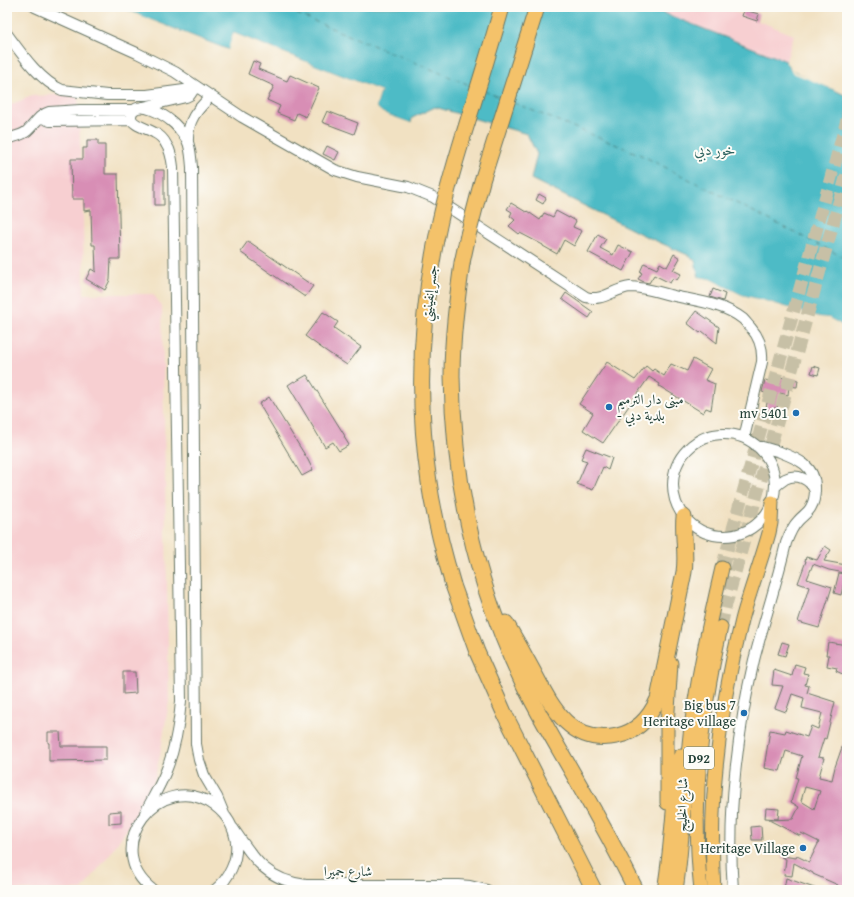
<svg xmlns="http://www.w3.org/2000/svg" width="854" height="897" viewBox="0 0 854 897" font-family="'Gentium Book Plus',Amiri,serif">
<style>
.built{fill:#f7cfd1}
.water{fill:#4dbbc6;stroke:#367c7d}
.pier{fill:#f1e1c2}
.lines{fill:none;stroke-linecap:round;stroke-linejoin:round}
.ferry{stroke:#2d6360;stroke-width:1;stroke-dasharray:5 4;stroke-linecap:butt}
.building{fill:#d88eb5;fill-rule:evenodd}
.major-tunnel{stroke:#c7c0a6;stroke-width:13;stroke-dasharray:13 6;stroke-linecap:butt}
.minor-casing{stroke:#687666;stroke-width:12}
.major-casing{stroke:#687666;stroke-width:15}
.highway-casing{stroke:#687666;stroke-width:17}
.minor{stroke:#fff;stroke-width:10}
.major{stroke:#f4c26a;stroke-width:13}
.highway{stroke:#f4c26a;stroke-width:15}
.highway-bridge-casing{stroke:#687666;stroke-width:17;stroke-linecap:butt}
.highway-bridge{stroke:#f4c26a;stroke-width:15}
.poi-dot{fill:#1f6fb2;stroke:#fdfcf7;stroke-width:1.5}
.labels{text-anchor:middle;dominant-baseline:central;stroke-width:4;stroke-linejoin:round;paint-order:stroke}
.shield{fill:#fdfcf7;stroke:#62766e;stroke-width:1}
.shield-label{font-size:13px;font-weight:bold;fill:#1f3d34}
.street-label{font-size:14px;fill:#1f3d34;stroke:#fdfcf7}
.poi-label{font-size:14px;fill:#1f3d34;stroke:#fdfcf7;text-anchor:end}
.water-label{font-size:15px;font-style:italic;fill:#2d6360;stroke:#fdfcf7}
</style>
<rect width="100%" height="100%" fill="#fdfcf7"/>
<filter id="ink" filterUnits="userSpaceOnUse"><feTurbulence type="fractalNoise" baseFrequency=".025" numOctaves="2"/><feDisplacementMap in="SourceGraphic" scale="8" xChannelSelector="R" yChannelSelector="G"/><feConvolveMatrix kernelMatrix="1 2 1 2 8 2 1 2 1" color-interpolation-filters="sRGB"/></filter>
<filter id="wash" filterUnits="userSpaceOnUse"><feTurbulence type="fractalNoise" baseFrequency=".012" numOctaves="4" result="noise"/><feDisplacementMap in="SourceGraphic" scale="16" xChannelSelector="R" yChannelSelector="G"/><feGaussianBlur stdDeviation="0.9" result="paint"/><feColorMatrix in="noise" values="0 0 0 0 0 0 0 0 0 0 0 0 0 0 0 0 0 1.4 0 .05"/><feComposite in="paint" operator="in"/></filter>
<g filter="url(#wash)">
<rect width="100%" height="100%" fill="#f1e1c2"/>
<!-- built -->
<path class="built" d="M648 7H723L794 35 786 61Z
M78 94 83 210 84 294H153L162 306 169 702 160 755 154 781 146 798 136 816 109 855 82 890H7V106L32 96Z"/>
<!-- water -->
<path class="water" d="M120 7H648L786 61V63L790 66V69L847 96V328L829 318 819 317 762 300 742 295 710 279 699 277 695 261 690 256 643 235 531 179 537 154 527 134 435 107 412 118 411 123 383 113 376 107 381 91 233 33 229 50 151 20Z"/>
<!-- pier -->
<path class="pier" d="M118 7H120L151 20 228 50 233 33 381 91 376 107 383 113 411 123 410 125 382 115 375 108 374 106 379 92 234 35 231 50 228 52 150 22 119 9Z
M786 59 788 62 791 65 792 68 794 71 841 90 847 94V96L840 92 793 73 790 69V66L786 63Z
M699 277 710 279 742 295 762 300 819 317 829 318 847 328V330L829 320 819 319 762 301 741 296 709 281 699 279Z"/>
<g class="lines">
<!-- ferry -->
<path class="ferry" d="M280 7 472 86
M484 91 502 98
M514 103 639 154 847 259"/>
</g>
<g id="blocks">
<!-- building -->
<path class="building" d="M744 10 759 14 757 21 742 16Z
M253 61 260 64 258 69 287 81 290 75 319 88 306 117 297 113 294 120 277 113 280 106 267 100 274 86 248 74Z
M327 111 358 123 354 134 322 122Z
M87 140H98V145H105V174H118L120 259H111L110 280 105 290 86 279 91 269 96 272 95 245H92L91 210 84 211V199H72L71 159H83V148H87Z
M327 146 339 152 335 160 323 154Z
M155 170H164V205H155Z
M539 194 546 198 543 204 536 200Z
M511 203 526 212 527 211 540 220 544 213 553 217 556 211 569 218V217L576 221 573 227 582 231 574 246 564 240 557 254 543 246V245L520 233 519 234 509 226 515 220 510 216 512 212 507 209Z
M598 234 606 239 600 248 613 255 618 245 633 252 623 271 588 252Z
M248 241 313 286 305 297 240 252Z
M674 254 680 258 673 270 681 274 677 280 673 278 670 283 654 275 649 283 644 282 638 279 642 273 640 272 644 263 657 269 660 263 667 267Z
M713 289 725 294 723 301 710 297Z
M566 293 593 312 589 318 562 299Z
M696 311 719 327 717 343 702 331 700 333 687 323Z
M323 312 338 322 334 328 361 347 347 365 323 349 305 336Z
M693 359 711 369 705 380 715 384 711 410 706 408 703 413 659 386 660 384 649 377 603 443 583 430 593 413 579 404 607 362 635 380 646 366 652 371 654 369 664 376 671 364 687 371Z
M813 366 820 368 818 375 811 373Z
M307 375 345 436 344 437 349 445 339 451 333 442 325 447 288 385 294 381 295 382Z
M779 377 798 380 797 387 789 386 788 395 780 393 777 408H774L773 414 765 412 769 394 762 392 765 380 778 383Z
M269 397 308 460 313 470 302 476 259 404Z
M586 448 612 458 608 470 603 467 593 490 577 484 587 461 581 459Z
M825 546 831 550 824 561 846 565 845 573 829 570 813 564 807 579 832 587 819 628 798 622 809 587 798 583 806 561H805L806 557 817 560Z
M839 573 846 574 841 595 834 593Z
M782 642 789 644 785 656 778 654Z
M828 642 847 645V676L836 671 837 668 827 666 829 655H826Z
M795 664 805 667 803 673 808 674 805 685 809 686 807 693 835 702 826 739 824 738 818 757 824 758 819 777 832 780 835 767 846 736 847 737V890H842L837 888 838 885 813 874V873L794 863 792 876 784 875 786 859 781 857 782 856 796 858 797 856 809 862 819 842 801 833 800 836 769 820 793 819 799 807 791 802 798 778H796L802 756 786 751 780 771 764 768 770 730 785 733 786 730 807 737 811 726 818 729 822 713 802 708 804 698 792 694 786 712 775 708 783 686 772 685 774 670 792 676ZM805 787 820 791 814 809 801 801Z
M123 672H135L136 693 123 694Z
M48 732H60L61 746H106V760L49 761V743H48Z
M766 808 779 809 778 819 765 818Z
M121 811V823L109 824V812Z
M761 826 762 840H752L751 827Z
M786 878 817 889V890H790L784 889Z"/>
</g>
</g>
<g filter="url(#ink)">
<use href="#blocks" fill-opacity="0" stroke="#687666" stroke-width="1"/>
<g class="lines">
<!-- major-tunnel -->
<path class="major-tunnel" d="M722 568 847 120
M721 627 725 608 847 174"/>
<defs>
<path id="minor" d="M35 7 137 53 175 72 242 117 335 170 357 177 408 187 433 197 586 297C603 302 613 289 630 287 643 287 661 293 674 296 697 301 724 304 743 319 746 322 748 325 751 328 760 338 763 349 762 362L744 438
M7 34C21 53 40 81 62 90L107 95H147L199 88
M143 107 186 97 190 95 194 89
M40 117 50 121 132 120
M7 139C13 137 23 135 27 131 35 124 39 115 49 112L80 110H134
M188 142C187 120 197 110 211 96
M673 485a51 51 0 1 1 102 0a51 51 0 1 1-102 0Z
M775 487C778 484 782 481 785 479 797 473 810 479 815 491
M145 813C152 799 160 786 166 771 175 749 179 725 181 701L173 167C172 159 171 151 166 144 164 140 159 135 155 133 149 129 131 125 131 117 131 115 132 112 133 111 141 101 164 115 171 121 178 126 183 134 187 140 191 148 191 158 192 167L196 744 199 760 204 775 217 797 224 814
M233 828C254 859 266 880 306 885H458L470 886 487 890
M153 890C98 849 160 766 215 806 227 815 234 828 236 842 238 860 229 879 215 890
M733 890C730 851 731 813 735 774 739 736 745 698 754 660 764 621 777 582 786 543 789 535 792 527 798 521 802 516 808 513 811 507 814 502 815 496 815 489 816 466 798 459 780 452 772 450 764 447 756 446"/>
<path id="major" d="M667 803V726L671 663
M664 890C672 846 672 801 680 756
M676 890C684 839 684 787 690 735 697 679 709 623 722 568
M701 890C691 802 701 714 721 627
M714 890C708 800 720 707 742 620 750 590 761 562 769 533L771 523 772 502"/>
<path id="highway" d="M462 263C457 300 452 338 452 376 453 482 477 586 522 681 539 716 560 750 579 784 599 819 618 854 636 890
M453 585 477 652 506 717 594 890
M506 623C515 638 524 654 533 671 551 705 570 746 617 736 637 732 650 717 658 699L684 572C687 553 682 535 684 517"/>
</defs>
<!-- minor casing -->
<use href="#minor" class="minor-casing"/>
<!-- major casing -->
<use href="#major" class="major-casing"/>
<!-- highway casing -->
<use href="#highway" class="highway-casing"/>
<!-- minor -->
<use href="#minor" class="minor"/>
<!-- major -->
<use href="#major" class="major"/>
<!-- highway -->
<use href="#highway" class="highway"/>
<defs>
<path id="highway-bridge" d="M462 263 468 235 482 181 537 7
M453 585C443 551 434 517 429 482 416 396 421 306 440 221 448 185 459 149 470 114 481 78 492 43 502 7"/>
</defs>
<!-- highway-bridge casing -->
<use href="#highway-bridge" class="highway-bridge-casing"/>
<!-- highway-bridge -->
<use href="#highway-bridge" class="highway-bridge"/>
</g>
</g>
<!-- markers -->
<g class="poi-dot">
<circle cx="609" cy="407" r="4"/>
<circle cx="796" cy="413" r="4"/>
<circle cx="744" cy="713" r="4"/>
<circle cx="803" cy="848" r="4"/>
</g>
<g class="labels">
<!-- shield labels -->
<rect class="shield" x="684" y="747" width="30" height="22" rx="3"/>
<g class="shield-label">
<text x="699" y="758">D92</text>
</g>
<!-- street labels -->
<g class="street-label">
<text transform="translate(429 293) rotate(-83)">جسر إنفينيتي</text>
<text transform="translate(682 805) rotate(-89)">شارع الخليج</text>
<text x="348" y="871">شارع جميرا</text>
</g>
<!-- poi labels -->
<g class="poi-label">
<text x="617" y="399" text-anchor="start">مبنى دار الترميم<tspan x="617" dy="16">- بلدية دبي</tspan></text>
<text x="788" y="413">mv 5401</text>
<text x="736" y="705">Big bus 7<tspan x="736" dy="16">Heritage village</tspan></text>
<text x="795" y="848">Heritage Village</text>
</g>
<!-- water labels -->
<g class="water-label">
<text x="715" y="149">خور دبي</text>
</g>
</g>
<!-- margin -->
<rect width="854" height="897" fill="none" stroke="#fdfcf7" stroke-width="24"/>
</svg>
